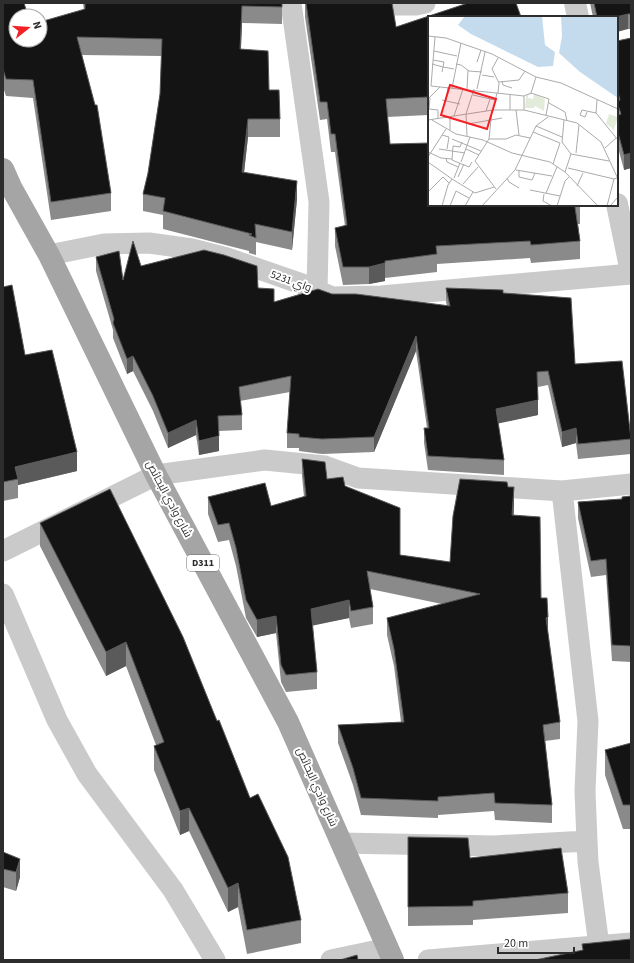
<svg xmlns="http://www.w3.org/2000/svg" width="634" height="963" viewBox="0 0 634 963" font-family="'Source Sans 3',Cairo,sans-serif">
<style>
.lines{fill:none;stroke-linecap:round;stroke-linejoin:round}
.minor{stroke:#cacaca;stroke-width:21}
.tertiary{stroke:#cacaca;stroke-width:22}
.primary{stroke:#a5a5a5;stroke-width:22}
.wall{fill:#8a8a8a}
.shaded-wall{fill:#5a5a5a}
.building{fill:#141414;stroke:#5a5a5a}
.labels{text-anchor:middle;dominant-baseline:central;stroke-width:4;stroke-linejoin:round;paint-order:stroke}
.shield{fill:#fff;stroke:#6c6c6c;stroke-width:1}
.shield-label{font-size:10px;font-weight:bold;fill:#2d2d2d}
.street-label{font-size:11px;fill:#2d2d2d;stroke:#fff}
.inset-road{fill:none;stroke:#ababab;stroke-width:1}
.view{fill:#f32126;fill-opacity:0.15;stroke:#f32126;stroke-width:2}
.inset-edge{fill:none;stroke:#2d2d2d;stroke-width:2}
</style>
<rect width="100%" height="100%" fill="#fff"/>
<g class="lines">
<!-- minor -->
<path class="minor" d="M291 3 319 202 317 291
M364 5H416L425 3
M49 255 104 244 149 243 192 249 227 258 302 284 332 297 381 296 631 274
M562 491 588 721 585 791 587 841 588 862 599 946
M3 551 156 475 265 460 325 466 358 478 562 491 631 484
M3 594 57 720 87 774 173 890 215 960
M341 843 494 846 587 841
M331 960 388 948
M428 960 631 943"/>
<!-- tertiary -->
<path class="tertiary" d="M575 3 578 17
M617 204 631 272"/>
<!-- primary -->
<path class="primary" d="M3 169 11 187 49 255 156 475 288 722 393 960"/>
</g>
<!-- wall -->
<path class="wall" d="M3 3 16 40 84 10 83 3H282V24L242 23 241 49 269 90 280 119V137H248L244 173 297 199 292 250 256 242V255L249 253V251L163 229V215L143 211V194L148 173 160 94 162 56 82 55 111 193V211L51 220 33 98 6 96 3 87Z
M305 3H392L396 27 468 3 429 123 428 115 387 117 390 144 580 205V224H578L580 241V259L531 263 530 258 437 264V272L385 278V281L369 284 343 285 335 246V228L345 226 335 152H331L327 119 320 120 305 17Z
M590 3H631V29H628L617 17H593Z
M631 38V168L624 170 617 144V41Z
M96 257 123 280 141 266 258 288 274 302 332 294 447 306 446 302V288L503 293 575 364 631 439V454L578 459 576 443 562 447 548 385 538 387V415L498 423 504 460V475L428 470 424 443V428H427L416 351 374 452 322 454 299 451V448H287V433L290 392 240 401 242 415V430L219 431V451L199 455 196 435 168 448 153 411 133 371 127 374 113 338V330L96 271Z
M3 287 25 355 77 471 18 485V498L3 501Z
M302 459 327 479 345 486 400 555 450 562 508 487 514 505V515L541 598 548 634 560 722V739L545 741 552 805V823L495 820 494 811 438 815V818L361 815 353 785 338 743V725L401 722 394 666 387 635V618L442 604 370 589 373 607V624L351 628 349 618 312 625 317 672V689L286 692 281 682 276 633 257 637 246 618 236 566 229 540 218 542 208 514V497L271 506 304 497 302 476Z
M631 496V662L612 661 606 575 591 577 578 518V502L622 499V497Z
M40 523 217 721 301 920V943L247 954 238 907 228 912 189 831 180 835 154 770V746L156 745 126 666 106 676 40 546Z
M631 743V829H623L605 775V750Z
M408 837 470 858 568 893V913L473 920V925L408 926Z
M3 852 20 877 16 891 3 887Z"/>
<!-- shaded-wall -->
<path class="shaded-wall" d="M242 6V23L240 67V49Z
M628 14V29L617 32V17Z
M248 119V137L242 190V172Z
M631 153V168L624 170V155Z
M297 181V199L292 250V232Z
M385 263V281L369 284V267Z
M416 336V351L374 452V437Z
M133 356V371L127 374V359Z
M538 400V415L496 424V409Z
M196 420V435L168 448V433Z
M576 428V443L562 447V432Z
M219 436V451L199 455V441Z
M77 452V471L18 485V479L15 467Z
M514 487V505L512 532V515Z
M349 600V618L311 626V609Z
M276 616V633L257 637V620Z
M548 617V634L546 635V618Z
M126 642V666L106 676V652Z
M189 808V831L180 835V811Z
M20 859V877L16 891V872Z
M238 883V907L228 912V888Z"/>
<!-- building -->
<path class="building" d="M3 3H24L28 16H16V40H40V22L85 9V3H282V7L242 6 240 49 268 51 269 90H279L280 119H248L242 172 297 181 292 232 255 224 256 238 249 235 252 234 163 211 165 198 143 194 148 173 160 94 162 39 77 37 95 105H97L111 193 51 202 33 80 6 79 3 69Z
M306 3H392L396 27 468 3H516L521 17H429V105L428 97 386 99 390 144 429 143V205H580V206L575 207 580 241 531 245 530 241 436 246 437 254 385 261V263L369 267H343L335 228 347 225 335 134H331L327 102H320Z
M594 3H631V14H628L616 17H597Z
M631 38V153L624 155 617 129V116L621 114 617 102V101L620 100 617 89V41Z
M133 241 141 266 204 250 224 255 257 266 258 288 274 289V302L318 289 332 294H356L450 306 446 288 503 290V293L571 298 575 364 622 361 631 439 578 444 576 428 562 432 548 371 537 372 538 400 496 409 504 460 428 456 424 428H429L416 336 374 437 322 439 299 437V434L287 433 291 376 239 387 242 415 218 416 219 436 199 441 196 420 168 433 153 396 133 356 127 359 113 323 114 319 96 257 119 251 123 280Z
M12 285 25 355 52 350 77 452 15 467 18 479 3 482V287Z
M302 459 325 462 327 479 343 477 345 486 400 508V555L450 562 453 516 460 479 507 482 508 487H514L512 515 540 517 541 598H547L548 617 546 618 560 722 543 725 552 805 495 803 494 793 438 797V801L361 798 353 768 338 725 404 722 394 649 387 618 480 594 367 571 373 607 351 611 349 600 311 609 317 672 286 675 281 665 276 616 257 620 246 600 236 548 229 523 218 525 208 497 265 483 271 506 306 496Z
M110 489 183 637 217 721 219 720 250 798 258 794 288 857 301 920 247 930 238 883 228 888 189 808 180 811 154 746 164 742 126 642 106 652 40 523Z
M631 496V646L612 645 606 559 591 561 578 502 622 499V497Z
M631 743V805H623L605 750Z
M408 837 468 838 470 858 561 848 568 893 473 901V906L408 907Z
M3 852 20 859 16 872 3 869Z
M631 939V960H535L583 950 582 944Z
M357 955 358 960H340Z"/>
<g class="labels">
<!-- shield labels -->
<rect class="shield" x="187" y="555" width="32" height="16" rx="3"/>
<g class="shield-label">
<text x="203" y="563">D311</text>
</g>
<!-- street labels -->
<g class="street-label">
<text transform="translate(291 281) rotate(20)">واي 5231</text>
<text transform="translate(169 499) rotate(62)">شارع وادي البحائص</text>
<text transform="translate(317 787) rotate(66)">شارع وادي البحائص</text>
</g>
</g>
<!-- overview -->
<g transform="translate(428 16)">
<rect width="190" height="190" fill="#fff"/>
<path d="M181 98 190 101 185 116 184 112 178 108Z" fill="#e3ecda"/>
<path d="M101 78 104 79H100V82L105 83 106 78 117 83 116 95 107 90 106 92H97L98 80Z" fill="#e3ecda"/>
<path d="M37 0H114L117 29 127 36 125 50 110 51 43 18 30 9ZM133 0H190V82L152 56 131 37 134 20Z" fill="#c4dbee"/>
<path class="inset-road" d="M0 20 18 22 64 38 108 61 133 67 190 93M7 21 3 70 96 80M6 35 29 40M49 46 53 34M4 48 15 51 16 46 5 44M28 48 33 49 41 55 54 56M14 56 15 51 26 53M54 59 66 61M74 65 75 69 84 72M71 66 91 64 97 55M24 72 33 27M39 73 40 54M49 73 57 36M70 77 71 67 64 53 70 42M103 77 108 61M45 79 67 84M2 82 1 93 10 94V102M0 83 12 71M14 84 32 88M169 84 168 97 190 124M18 85 20 71M121 87 137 96 139 105M64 94 61 123 47 145 68 173M65 94 69 77M82 94V78M88 94 91 119M96 94V80L103 77 121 83 118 99M58 95 62 83M159 96 157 101 152 99 154 94 168 97M26 100 35 73M0 104 65 94H96L149 107 173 126 190 163M4 104 28 118 55 124 84 137 122 146 137 156 170 190M136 104 134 126 143 138 137 156M40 108 74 102M108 110 134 121M22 114V101M105 116 132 127M14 119 21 121 19 133M39 120 38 98 46 73M24 123 53 135M61 123H78L88 119 102 122M34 126 32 131 25 130 24 144 41 151 44 146M177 132 188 122M11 133 37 137M38 133 51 139M0 136 13 142 24 143M148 137 151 109M143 138 181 145M0 141 18 113M18 142 19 146 30 151M0 146 24 163M33 146 42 121M125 148 132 127M140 152 186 163M88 154 124 160M91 154V161L104 164 107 157M30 161 36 148M26 162 32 147M79 162 81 166 91 172M35 168 50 151M149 170 155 157M102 174 132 180M0 176 15 161 21 167M118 177 129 151M116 178 115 185 124 190M14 190 20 169 24 163 47 177 66 171M22 190 28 175 41 182M37 190 45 176M54 190 87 154 108 110 120 101M129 190 137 165 141 161M179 190 186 163 189 162M182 190 190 181"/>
<path class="view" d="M22 69 68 83 59 113 13 99Z"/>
<rect width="190" height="190" class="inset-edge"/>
</g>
<!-- border -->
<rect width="634" height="963" fill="none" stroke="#2d2d2d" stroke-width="8"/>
<!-- north arrow -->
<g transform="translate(28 28) rotate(73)"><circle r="19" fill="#ffffff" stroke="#ababab"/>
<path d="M0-3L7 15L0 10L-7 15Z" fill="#f32126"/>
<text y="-6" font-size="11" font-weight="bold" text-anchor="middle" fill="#2d2d2d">N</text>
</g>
<!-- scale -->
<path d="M498 947v6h76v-6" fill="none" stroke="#2d2d2d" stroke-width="2"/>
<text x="504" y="947" font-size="12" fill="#2d2d2d" stroke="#ffffff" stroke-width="3" paint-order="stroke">20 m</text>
</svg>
